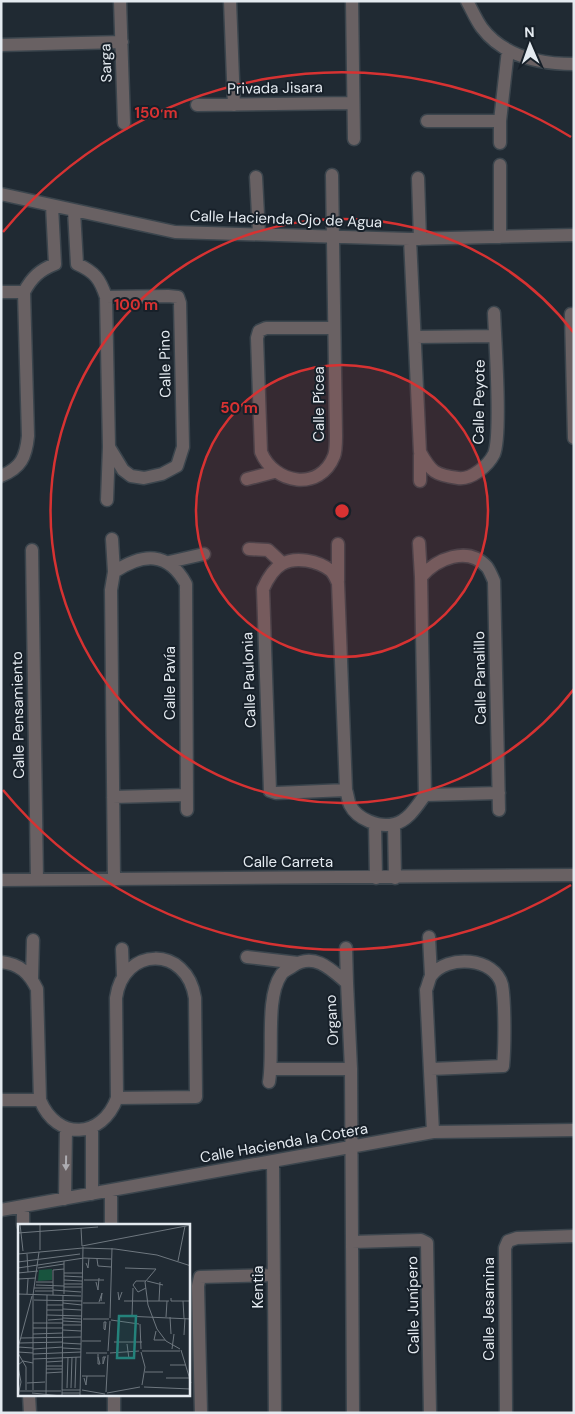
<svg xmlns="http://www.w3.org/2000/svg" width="575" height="1414" viewBox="0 0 575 1414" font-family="'DM Sans',sans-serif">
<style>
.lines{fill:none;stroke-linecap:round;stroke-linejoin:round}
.minor-casing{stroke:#3b454d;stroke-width:15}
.minor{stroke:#696163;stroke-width:12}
.oneway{fill:#adacb1}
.ring{fill:none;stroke:#d73232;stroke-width:2.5}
.labels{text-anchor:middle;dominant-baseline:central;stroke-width:4;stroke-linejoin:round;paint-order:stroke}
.street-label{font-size:15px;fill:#e4eaf0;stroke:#172029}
.inset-road{fill:none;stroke:#6e777f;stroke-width:1}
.view{fill:#24827b;fill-opacity:0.15;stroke:#24827b;stroke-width:2.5}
.inset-edge{fill:none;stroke:#e4eaf0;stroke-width:2.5}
.centre{fill:#d73232;stroke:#172029;stroke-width:2.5}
.ring-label{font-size:15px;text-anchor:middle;font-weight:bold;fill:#d73232;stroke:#172029;stroke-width:4;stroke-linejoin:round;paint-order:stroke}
</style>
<rect width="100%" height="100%" fill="#202a33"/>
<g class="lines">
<defs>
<path id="minor" d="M120 1 124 123
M230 1 234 105
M352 1 354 139
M467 1C472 10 476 20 482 28 504 57 541 64 574 64
M1 45 122 42
M197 105 353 103
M427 121H500
M500 143V121L508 50
M500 165V237
M332 175 336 436C336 442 336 451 334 456 320 492 274 484 261 452L257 338 259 331 266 328H334
M256 177 259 234
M418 178 420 239
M1 194 175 232 410 239 574 235
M74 211 77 264C95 272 100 279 106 297L109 447 123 470 131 476 144 478 162 474 177 466 183 447 180 303 178 297 168 296 106 297
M410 239 420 452C431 472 435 475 458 478 471 480 488 466 494 454 502 435 495 339 494 313
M1 292H24
M24 292C32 277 40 270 55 264L52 206
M571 314 574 438
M415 337 495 336
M420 455V481
M1 476C21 468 26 457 28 436L24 292
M247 479 274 472
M107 500 109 447
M112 539 114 572
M419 543 421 577
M338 544V581
M249 549 268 550 282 563
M32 550 37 880
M169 562 204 554
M346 790 276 793 270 791 263 589C267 580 273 569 282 564 296 556 318 561 330 570 334 573 336 579 338 583L346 790C348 795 348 801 350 805 357 819 379 828 394 824 408 821 417 806 425 795L421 577C436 559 468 545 487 567 490 571 492 577 494 581L499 810
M425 795 499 793
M113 797 187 795
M375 824 376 878
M394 824 395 878
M114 878 111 590 114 572C143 553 168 551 186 584L187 810
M1 880 574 875
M429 937 431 976
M346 948 347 983
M122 949 123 975
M247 957 298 963
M1 962C20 964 29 973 37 989L40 1100C57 1141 102 1139 117 1098L116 998C123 946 187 945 195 998L196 1097 117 1098
M32 978 33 940
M271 1069H351
M431 1069 503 1066C505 1047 505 1002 502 985 495 957 447 954 431 976 429 979 428 986 426 990L433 1132
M269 1082C274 1053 265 998 281 975 283 971 289 969 293 966 314 952 331 969 347 983L351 1069 353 1413
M1 1100H40
M273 1161 275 1413
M111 1191V1225
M92 1194V1127
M65 1199 66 1128
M23 1207V1225
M1 1210 433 1132 574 1130
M352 1242 421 1240 427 1243 430 1413
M29 1395 30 1413
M114 1395V1413
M201 1413 198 1286 200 1277 274 1275
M506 1413 505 1248 508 1241 517 1238 574 1236"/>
</defs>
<!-- minor casing -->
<use href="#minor" class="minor-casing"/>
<!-- minor -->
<use href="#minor" class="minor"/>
</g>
<!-- one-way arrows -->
<defs><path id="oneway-solid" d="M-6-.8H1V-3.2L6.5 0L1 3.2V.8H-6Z" transform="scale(1.25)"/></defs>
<use class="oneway" href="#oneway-solid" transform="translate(66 1163) rotate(91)"/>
<!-- distance rings -->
<circle cx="342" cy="511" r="146" fill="#d73232" fill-opacity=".12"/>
<g class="ring">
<circle cx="342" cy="511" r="146"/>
<path d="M574 689A292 292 0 1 1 574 333"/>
<path d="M571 885A439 439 0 0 1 3 790M3 232A439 439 0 0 1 571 137"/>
</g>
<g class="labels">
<!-- street labels -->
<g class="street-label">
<text transform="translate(106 63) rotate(-92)">Sarga</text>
<text transform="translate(275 88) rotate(-1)">Privada Jisara</text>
<text transform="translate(286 219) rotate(2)">Calle Hacienda Ojo de Agua</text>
<text transform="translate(165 364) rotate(-91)">Calle Pino</text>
<text transform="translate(479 402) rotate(-89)">Calle Peyote</text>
<text transform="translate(319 404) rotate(-90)">Calle Pícea</text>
<text transform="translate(480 678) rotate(-91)">Calle Panalillo</text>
<text transform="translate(249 680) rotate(-92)">Calle Paulonia</text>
<text transform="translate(170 683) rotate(-90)">Calle Pavía</text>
<text transform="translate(18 715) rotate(-91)">Calle Pensamiento</text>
<text x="288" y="862">Calle Carreta</text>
<text transform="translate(332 1020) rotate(-93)">Organo</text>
<text transform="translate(284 1143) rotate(-10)">Calle Hacienda la Cotera</text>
<text transform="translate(258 1287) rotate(-90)">Kentia</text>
<text transform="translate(413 1305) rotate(-91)">Calle Junípero</text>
<text transform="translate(489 1309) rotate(-90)">Calle Jesamina</text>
</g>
</g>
<!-- overview -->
<g transform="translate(18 1224)">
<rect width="172" height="172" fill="#202a33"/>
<path d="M34 45V56L20 57 21 46Z" fill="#18543e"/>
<path class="inset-road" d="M2 0 5 27M63 4 64 22M0 9 80 3M64 22 173 1M22 26V1M0 30 65 24 97 25 139 31 173 42M9 30 10 48M66 34 93 35M79 35 80 42 93 43M160 37 167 2M0 38 62 30M68 39 70 44 71 34M0 44 66 34M20 44 46 40M107 44 138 45M138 45 127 58 130 81 139 105 148 117 162 125M0 49 20 47M46 49H65M46 52 65 53M0 55 18 54M46 56 64 57M66 56H86M129 57 145 61M18 58H35M78 58 80 66 81 54M46 60H64M18 61 46 62M46 63H64M16 64H35M128 64 120 68 115 61 118 57H128M35 66 63 68M17 67H35M100 68 101 76 104 68M0 70 63 72M9 70 10 55M46 70V37M35 71V46L46 45M153 74V77H173M16 76 64 77M106 77H151M141 77 142 58M165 77 166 94M81 78 84 69 83 77M45 79 64 81M65 79H87M29 81H45M45 85 63 86M29 86H45M29 91 64 92M107 92 173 95M114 92 115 64M148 93 149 77M152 93 153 110M45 94 63 95M92 94 94 24M65 95H91M30 96 45 95M93 96 121 100M45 97 63 98M86 98H88L87 106 86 105ZM15 99H45M122 100 123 125M45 101H63M15 104H45M45 106 63 107M138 107 136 116H147M15 110 45 109M166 111 167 94M3 114 63 113M64 117H83M96 118H124M2 119 45 118M45 119 63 120M109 120 111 135M0 123 15 124M0 124 14 72M45 124 63 125M15 125 45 123M154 125 156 110M163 126 173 159M90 127 92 97M124 127H162M0 128 15 129M123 128 127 143 124 161M0 129 8 143V166M68 129H89M92 129 121 127M15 130 63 128M80 130V140H82L80 133M87 133 85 140V133H88M15 135 63 133M29 138 45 137M0 141 5 137 15 139M152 141H168M28 142H44M0 143 3 158 0 172M28 145H44M127 148H145M28 149 44 148M64 152H87M66 154 68 161 69 152M148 154H171M9 159 27 158M126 163 173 165M49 164 50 133M53 164 54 133M57 164 58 133M15 166V71L21 28M44 166H62M64 166 87 170M2 167H43M88 168 90 131M14 169 44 172M44 169H62M89 169 122 163M28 172 29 71M44 172 45 71M62 172 65 23"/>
<path class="view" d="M101 92H118L116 134H99Z"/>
<rect width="172" height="172" class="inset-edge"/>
</g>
<circle cx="342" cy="511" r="8" class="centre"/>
<g class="ring-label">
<text x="156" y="118">150 m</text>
<text x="136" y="310">100 m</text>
<text x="239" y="413">50 m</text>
</g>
<!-- border -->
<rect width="575" height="1414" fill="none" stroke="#e4eaf0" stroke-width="5"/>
<!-- north arrow -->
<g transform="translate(530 45) rotate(358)" stroke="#172029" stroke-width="4" paint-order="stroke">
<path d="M0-4L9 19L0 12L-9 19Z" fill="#e4eaf0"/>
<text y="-8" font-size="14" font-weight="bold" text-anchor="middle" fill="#e4eaf0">N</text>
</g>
</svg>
